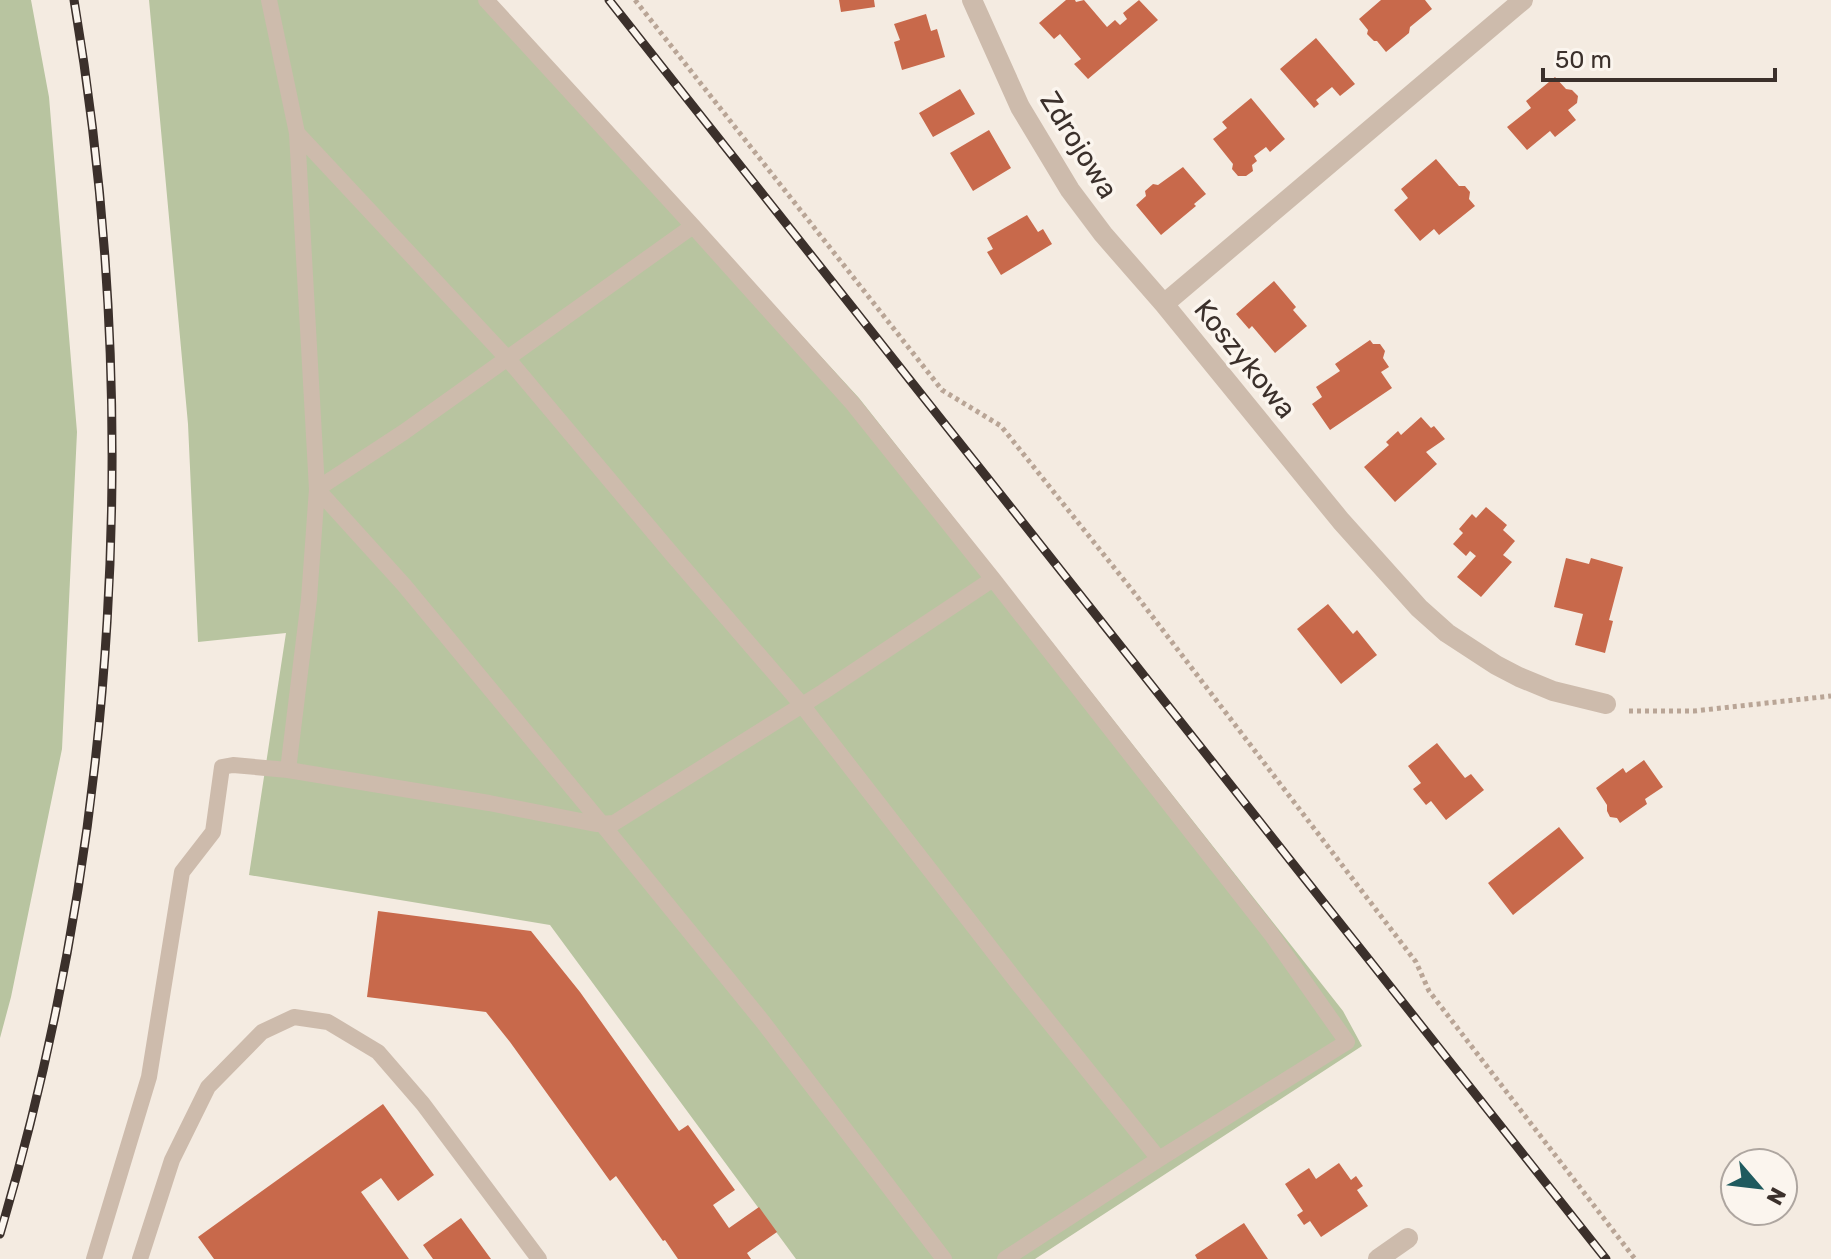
<svg xmlns="http://www.w3.org/2000/svg" width="1831" height="1259" viewBox="0 0 1831 1259" font-family="Rubik,sans-serif">
<style>
.green{fill:#b8c4a0}
.building{fill:#c8694b}
.lines{fill:none;stroke-linecap:round;stroke-linejoin:round}
.path{stroke:#b9a596;stroke-width:5;stroke-dasharray:4 4;stroke-linecap:butt}
.service{stroke:#cdbbac;stroke-width:16}
.minor{stroke:#cdbbac;stroke-width:20}
.rail-casing{stroke:#3b302b;stroke-width:9}
.rail{stroke:#fbf5ee;stroke-width:6;stroke-dasharray:18;stroke-linecap:butt}
.labels{text-anchor:middle;dominant-baseline:central;stroke-width:7;stroke-linejoin:round;paint-order:stroke}
.street-label{font-size:28px;fill:#3b302b;stroke:#fbf5ee}
</style>
<rect width="100%" height="100%" fill="#f4ebe1"/>
<!-- green -->
<path class="green" d="M0 0H31L49 97 77 432 62 749 11 997 0 1038Z
M149 0H494L859 398 1343 1011 1362 1046 1035 1259H796L550 925 249 875 286 633 198 642 188 424Z"/>
<!-- building -->
<path class="building" d="M839 0H874L875 7 841 12Z
M1066 0H1075L1076 2 1084 0 1107 27 1115 20 1120 25 1127 19 1123 13 1139 0 1158 20 1088 79 1074 64 1081 59 1060 34 1054 39 1039 23Z
M1381 0H1425L1432 9 1410 27 1409 33 1386 52 1377 41H1374L1367 34 1368 30 1359 19Z
M926 14 931 31 937 29 945 57 902 70 894 42 900 40 894 24Z
M1316 38 1355 84 1340 96 1332 87 1316 100 1319 104 1314 108 1280 69Z
M1555 77 1566 89 1572 90 1578 96 1577 103 1568 110 1576 120 1555 137 1550 131 1527 150 1507 127 1531 108 1526 101Z
M960 89 975 114 933 137 919 113Z
M1251 98 1285 139 1270 152 1266 147 1254 156 1257 161 1252 165 1253 171 1246 176H1238L1232 169 1233 164 1213 139 1227 128 1222 122Z
M989 130 1011 168 973 191 950 153Z
M1436 159 1459 186H1465L1470 192 1469 199 1475 206 1439 235 1434 229 1420 241 1394 210 1408 198 1401 189Z
M1183 167 1206 194 1194 204 1196 206 1161 235 1136 205 1146 196 1145 191 1153 184 1158 185Z
M1027 215 1038 232 1043 229 1052 244 1001 275 987 252 993 249 987 238Z
M1274 281 1296 307 1293 310 1307 326 1275 353 1252 326 1249 329 1236 314Z
M1370 340 1373 344H1380L1385 351 1383 358 1389 367 1381 372 1392 388 1330 430 1312 404 1322 397 1316 387 1340 371 1335 364Z
M1421 417 1431 428 1434 426 1445 439 1426 452 1437 464 1395 502 1364 467 1389 445 1386 442 1398 431 1401 435Z
M1486 507 1507 525 1503 530 1515 541 1503 555 1512 562 1481 597 1457 577 1476 556 1470 551 1466 556 1453 544 1463 533 1459 529 1472 514 1476 518Z
M1566 558 1589 564 1591 558 1623 567 1609 620 1613 621 1605 653 1575 645 1583 614 1554 607Z
M1328 604 1353 634 1357 630 1377 655 1341 684 1297 629Z
M1437 743 1465 778 1471 774 1484 790 1446 820 1431 801 1426 805 1413 789 1421 783 1408 766Z
M1644 760 1663 787 1645 799 1647 804 1620 823 1617 818 1610 817 1607 811V805L1596 788 1623 768 1626 773Z
M1559 827 1584 858 1513 915 1488 883Z
M378 911 531 931 580 992 679 1131 688 1125 735 1190 713 1205 729 1228 759 1207 777 1232 747 1253 751 1259H678L665 1240 663 1241 616 1176 610 1181 510 1042 486 1012 367 997Z
M383 1104 434 1175 398 1201 381 1178 361 1192 409 1259H214L198 1237Z
M1339 1163 1351 1180 1356 1176 1363 1186 1357 1190 1368 1206 1321 1237 1310 1221 1304 1225 1297 1215 1303 1211 1285 1184 1309 1168 1316 1179Z
M461 1218 491 1259H433L423 1245Z
M1244 1223 1268 1259H1197L1195 1255Z"/>
<g class="lines">
<!-- path -->
<path class="path" d="M635 0 942 390 1001 426 1136 595 1416 962 1429 991 1635 1259
M1629 711H1694L1831 696"/>
<!-- service -->
<path class="service" d="M269 0 297 133 507 358 671 553 802 705 1020 986 1159 1159 1347 1042 1271 934 993 579 853 404 693 226 486 0
M297 133 317 489 404 432 693 226
M288 770 309 599 317 489 404 585 602 824 763 1022 944 1259
M94 1259 149 1077 182 872 213 832 222 767 233 765 288 770 489 803 596 824 614 823 823 692 993 579
M140 1259 172 1160 208 1087 262 1032 294 1017 328 1022 378 1052 423 1104 539 1259
M1005 1259 1159 1159"/>
<!-- minor -->
<path class="minor" d="M972 0 1020 107 1070 190 1103 234 1164 304
M1523 0 1164 304 1341 521 1419 608 1447 633 1496 665 1519 677 1553 691 1606 704
M1378 1259 1408 1238"/>
<defs>
<path id="rail" d="M609 0 1606 1259
M0 1234C118 836 143 409 74 0"/>
</defs>
<!-- rail casing -->
<use href="#rail" class="rail-casing"/>
<!-- rail -->
<use href="#rail" class="rail"/>
</g>
<g class="labels">
<!-- street labels -->
<g class="street-label">
<text transform="translate(1079 145) rotate(58)">Zdrojowa</text>
<text transform="translate(1245 359) rotate(51)">Koszykowa</text>
</g>
</g>
<!-- north arrow -->
<g transform="translate(1759 1187) rotate(118)"><circle r="38" fill="#fbf5ee" stroke="#aea6a0" stroke-width="2"/>
<path d="M0-6L14 30L0 20L-14 30Z" fill="#1f5a5e"/>
<text y="-12" font-size="22" font-weight="bold" text-anchor="middle" fill="#3b302b">N</text>
</g>
<!-- scale -->
<path d="M1543 68v12h232v-12" fill="none" stroke="#3b302b" stroke-width="4"/>
<text x="1555" y="68" font-size="24" fill="#3b302b" stroke="#fbf5ee" stroke-width="6" paint-order="stroke">50 m</text>
</svg>
